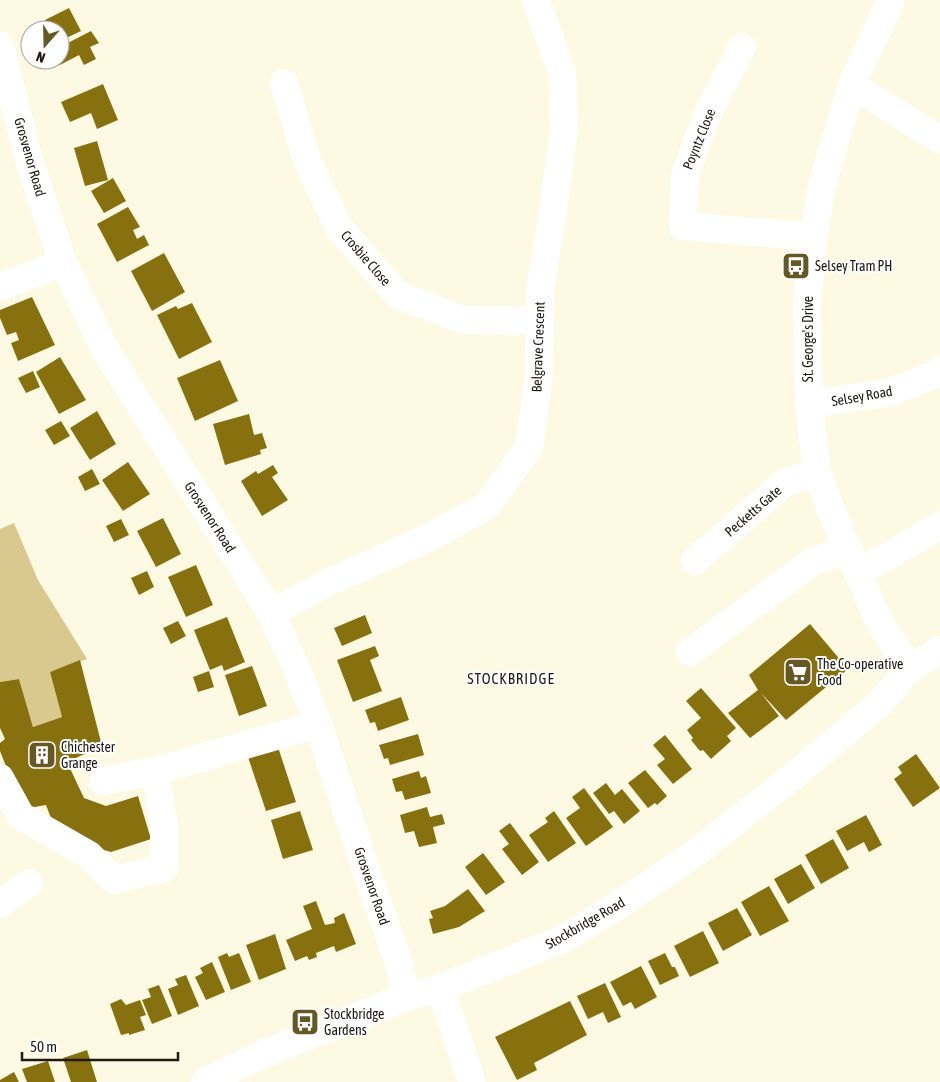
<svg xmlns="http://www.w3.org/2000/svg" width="940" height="1082" viewBox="0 0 940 1082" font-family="'Asap Condensed',sans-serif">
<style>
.green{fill:#d9c98e}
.building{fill:#87710f}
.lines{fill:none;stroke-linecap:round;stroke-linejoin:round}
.minor{stroke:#fff;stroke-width:28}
.major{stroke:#fff;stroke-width:28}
.labels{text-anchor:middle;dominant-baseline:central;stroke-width:4;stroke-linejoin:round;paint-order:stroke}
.street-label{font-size:14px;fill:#1c1a12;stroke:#fff}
.poi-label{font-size:14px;fill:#1c1a12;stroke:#fff;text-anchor:start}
.neighbourhood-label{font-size:15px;letter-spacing:1px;fill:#1c1a12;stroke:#fff}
</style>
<rect width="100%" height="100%" fill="#fef9e3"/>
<!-- green -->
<path class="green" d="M14 523 38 580 87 659 50 672 62 717 33 727 19 679 0 682V529Z"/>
<!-- building -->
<path class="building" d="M69 8 81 31 60 41V30H50L45 20Z
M91 31 99 43 90 47 96 59 84 65 79 55 60 65 57 60H60V47Z
M103 84 118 120 97 129 91 113 70 122 61 102Z
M97 141 108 180 85 186 74 148Z
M113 178 126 201 104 213 91 191Z
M128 207 140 227 133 230 137 239 144 235 149 245 117 262 97 224Z
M164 253 185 292 152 311 131 271Z
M32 297 55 345 18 361 11 343 19 340 16 332 7 335 0 318V310Z
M192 303 212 342 179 359 157 315 176 306 178 309Z
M60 357 86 400 59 414 36 372Z
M220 360 238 401 195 421 177 378Z
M33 371 40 387 26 393 18 378Z
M97 411 116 444 90 460 70 428Z
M249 414 254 435 262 433 267 448 260 450 261 454 225 465 213 424Z
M61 421 70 436 54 445 45 430Z
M128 462 150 494 123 511 102 480Z
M273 465 278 473 272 477 288 500 262 516 241 481 256 471 258 474Z
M92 469 100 484 85 491 78 477Z
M163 518 181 554 156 567 137 531Z
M121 519 129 535 114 542 106 526Z
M196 565 213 605 186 617 168 577Z
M147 571 154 587 139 595 131 578Z
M365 615 372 633 342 646 334 628Z
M227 617 245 662 224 671 222 665 210 670 194 630Z
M178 621 186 636 171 644 163 628Z
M810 624 848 669 786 720 761 693 779 716 750 738 728 713 758 690 749 675Z
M375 646 379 656 370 660 382 691 353 702 337 660Z
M80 660 102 746 67 762 84 798 106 806 138 796 151 839 111 852 82 844 54 826 46 805 23 809 0 751V743L5 739 0 728V682L19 679 33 727 62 717 50 672Z
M252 666 267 706 239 716 225 675Z
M209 671 214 687 198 692 193 677Z
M701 688 736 728 727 736 731 741 711 759 703 750 700 751 691 740 693 738 687 730 701 718 686 701Z
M401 697 409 720 378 731 375 722 370 723 365 710Z
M418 734 424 755 390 765 388 758 384 759 379 745Z
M665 735 692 769 673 784 657 765 665 759 653 745Z
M278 747 296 802 266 811 248 757Z
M916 754 940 788 913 807 894 779 902 773 898 767Z
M645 770 667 796 657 805 655 803 648 808 628 783Z
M419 771 421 778 426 776 431 793 405 800 402 791 396 792 392 779Z
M606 783 615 795 622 789 640 811 624 824 614 811 609 814 593 793Z
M584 788 613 827 586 846 566 818 580 808 572 797Z
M427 807 430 817 442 814 445 824 433 827 437 843 419 847 414 831 405 833 400 815Z
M300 811 313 850 283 859 271 820Z
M554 811 576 843 548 862 529 835 548 822 545 818Z
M866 815 882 845 869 852 864 842 847 851 836 831Z
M510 823 539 862 522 875 502 849 509 844 499 831Z
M833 839 849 868 821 884 805 855Z
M483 853 505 882 486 895 465 867Z
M801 864 815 888 788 904 774 879Z
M769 886 789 921 760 936 741 902Z
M468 889 485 911 459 927 433 934 429 919 433 918 430 911 445 906Z
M316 901 325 925 335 923 334 918 344 913 356 944 336 952 334 946 316 953 317 957 309 960 307 956 295 961 286 940 312 929 303 906Z
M737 908 752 935 723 951 708 923Z
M703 931 719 963 690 977 674 946Z
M275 934 286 969 259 980 246 945Z
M227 953 229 957 239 953 251 982 231 990 218 957Z
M665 953 672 967H675L679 976 660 985 648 961Z
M212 962 225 992 206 1000 195 977 203 973 200 968Z
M641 966 657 997 635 1009 631 1002 623 1006 610 982Z
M186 975 199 1006 178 1015 168 989 178 985 175 979Z
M605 983 621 1017 608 1023 603 1012 588 1019 577 996Z
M159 985 172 1016 152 1024 142 1000 151 997 148 989Z
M121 999 126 1005 140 1000 146 1015 140 1017 145 1030 129 1035V1033L121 1035 110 1004Z
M570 1001 587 1035 534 1063 537 1070 517 1080 495 1037Z
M87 1050 97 1082H71L63 1058Z
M48 1061 55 1082H27L22 1069Z
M14 1072 19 1082H0V1080Z"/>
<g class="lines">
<!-- minor -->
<path class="minor" d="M0 45 28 157 63 263 106 351 271 613 297 670 318 724 374 893 398 960 406 997
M742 47 708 113 685 175 683 226 813 237
M284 83 307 160 339 228 398 295 463 320 540 321
M852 85 940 140
M0 287 63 263
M809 404 888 393 936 374 940 370
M695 561 783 484 817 472
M857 571 883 559 940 525
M271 613 329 582 423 540 486 507 529 447 539 376 540 291 553 211 564 131 562 73 537 3 535 0
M690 652 812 562 848 549
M0 778 21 816 89 855 114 880 164 868V824L155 771
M103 781 155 771 318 724
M0 904 29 883
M438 989 449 1014 472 1082"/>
<!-- major -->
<path class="major" d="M891 0 852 85 822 185 813 237 807 302 809 404 817 472 831 510 875 613 909 670
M205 1082 263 1054 406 997 438 989 561 940 619 905 694 854 785 783 879 704 909 670 940 650"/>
</g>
<!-- icons -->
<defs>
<symbol id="bus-square" viewBox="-11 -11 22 22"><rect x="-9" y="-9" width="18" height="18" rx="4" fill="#665825" stroke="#fff"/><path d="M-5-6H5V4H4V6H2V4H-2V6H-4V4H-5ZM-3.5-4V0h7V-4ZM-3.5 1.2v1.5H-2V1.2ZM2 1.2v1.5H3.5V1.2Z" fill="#fff"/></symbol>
<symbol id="supermarket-square" viewBox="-11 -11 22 22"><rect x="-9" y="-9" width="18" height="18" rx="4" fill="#665825" stroke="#fff"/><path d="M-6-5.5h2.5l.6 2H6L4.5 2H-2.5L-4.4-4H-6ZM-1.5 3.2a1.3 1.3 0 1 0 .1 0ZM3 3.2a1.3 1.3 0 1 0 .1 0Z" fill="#fff"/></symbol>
<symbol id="building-square" viewBox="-11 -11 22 22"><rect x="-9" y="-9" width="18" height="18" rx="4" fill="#665825" stroke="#fff"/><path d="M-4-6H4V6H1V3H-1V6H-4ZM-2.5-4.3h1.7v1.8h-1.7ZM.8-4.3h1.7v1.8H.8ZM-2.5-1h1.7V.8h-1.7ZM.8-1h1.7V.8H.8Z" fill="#fff"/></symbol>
</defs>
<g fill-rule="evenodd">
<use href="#bus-square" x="780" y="250" width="32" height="32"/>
<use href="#supermarket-square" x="782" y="656" width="32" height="32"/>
<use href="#building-square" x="26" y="739" width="32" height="32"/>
<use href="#bus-square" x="289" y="1006" width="32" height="32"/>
</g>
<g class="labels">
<!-- street labels -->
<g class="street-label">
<text transform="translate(699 139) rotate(-68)">Poyntz Close</text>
<text transform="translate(30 157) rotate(74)">Grosvenor Road</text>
<text transform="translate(366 258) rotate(49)">Crosbie Close</text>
<text transform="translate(808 339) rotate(-90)">St. George's Drive</text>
<text transform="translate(538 347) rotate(-88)">Belgrave Crescent</text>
<text transform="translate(862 396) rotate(-10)">Selsey Road</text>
<text transform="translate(753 511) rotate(-41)">Pecketts Gate</text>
<text transform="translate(210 517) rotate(57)">Grosvenor Road</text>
<text transform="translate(372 886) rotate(71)">Grosvenor Road</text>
<text transform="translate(585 923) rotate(-30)">Stockbridge Road</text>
</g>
<!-- poi labels -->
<g class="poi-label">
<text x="815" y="266">Selsey Tram PH</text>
<text x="817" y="664">The Co-operative<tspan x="817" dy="16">Food</tspan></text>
<text x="61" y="747">Chichester<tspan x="61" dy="16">Grange</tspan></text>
<text x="324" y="1014">Stockbridge<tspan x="324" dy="16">Gardens</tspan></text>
</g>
<!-- neighbourhood labels -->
<g class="neighbourhood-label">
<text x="511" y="678">STOCKBRIDGE</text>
</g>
</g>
<!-- north arrow -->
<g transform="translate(45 45) rotate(200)"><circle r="24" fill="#ffffff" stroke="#a4a3a0"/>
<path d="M0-4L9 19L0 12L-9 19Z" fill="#665825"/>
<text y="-8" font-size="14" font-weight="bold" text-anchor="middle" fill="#1c1a12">N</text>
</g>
<!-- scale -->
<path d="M22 1052v8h156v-8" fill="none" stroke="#1c1a12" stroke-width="2.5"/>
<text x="30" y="1052" font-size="15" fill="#1c1a12" stroke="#ffffff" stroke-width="4" paint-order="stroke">50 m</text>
</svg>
